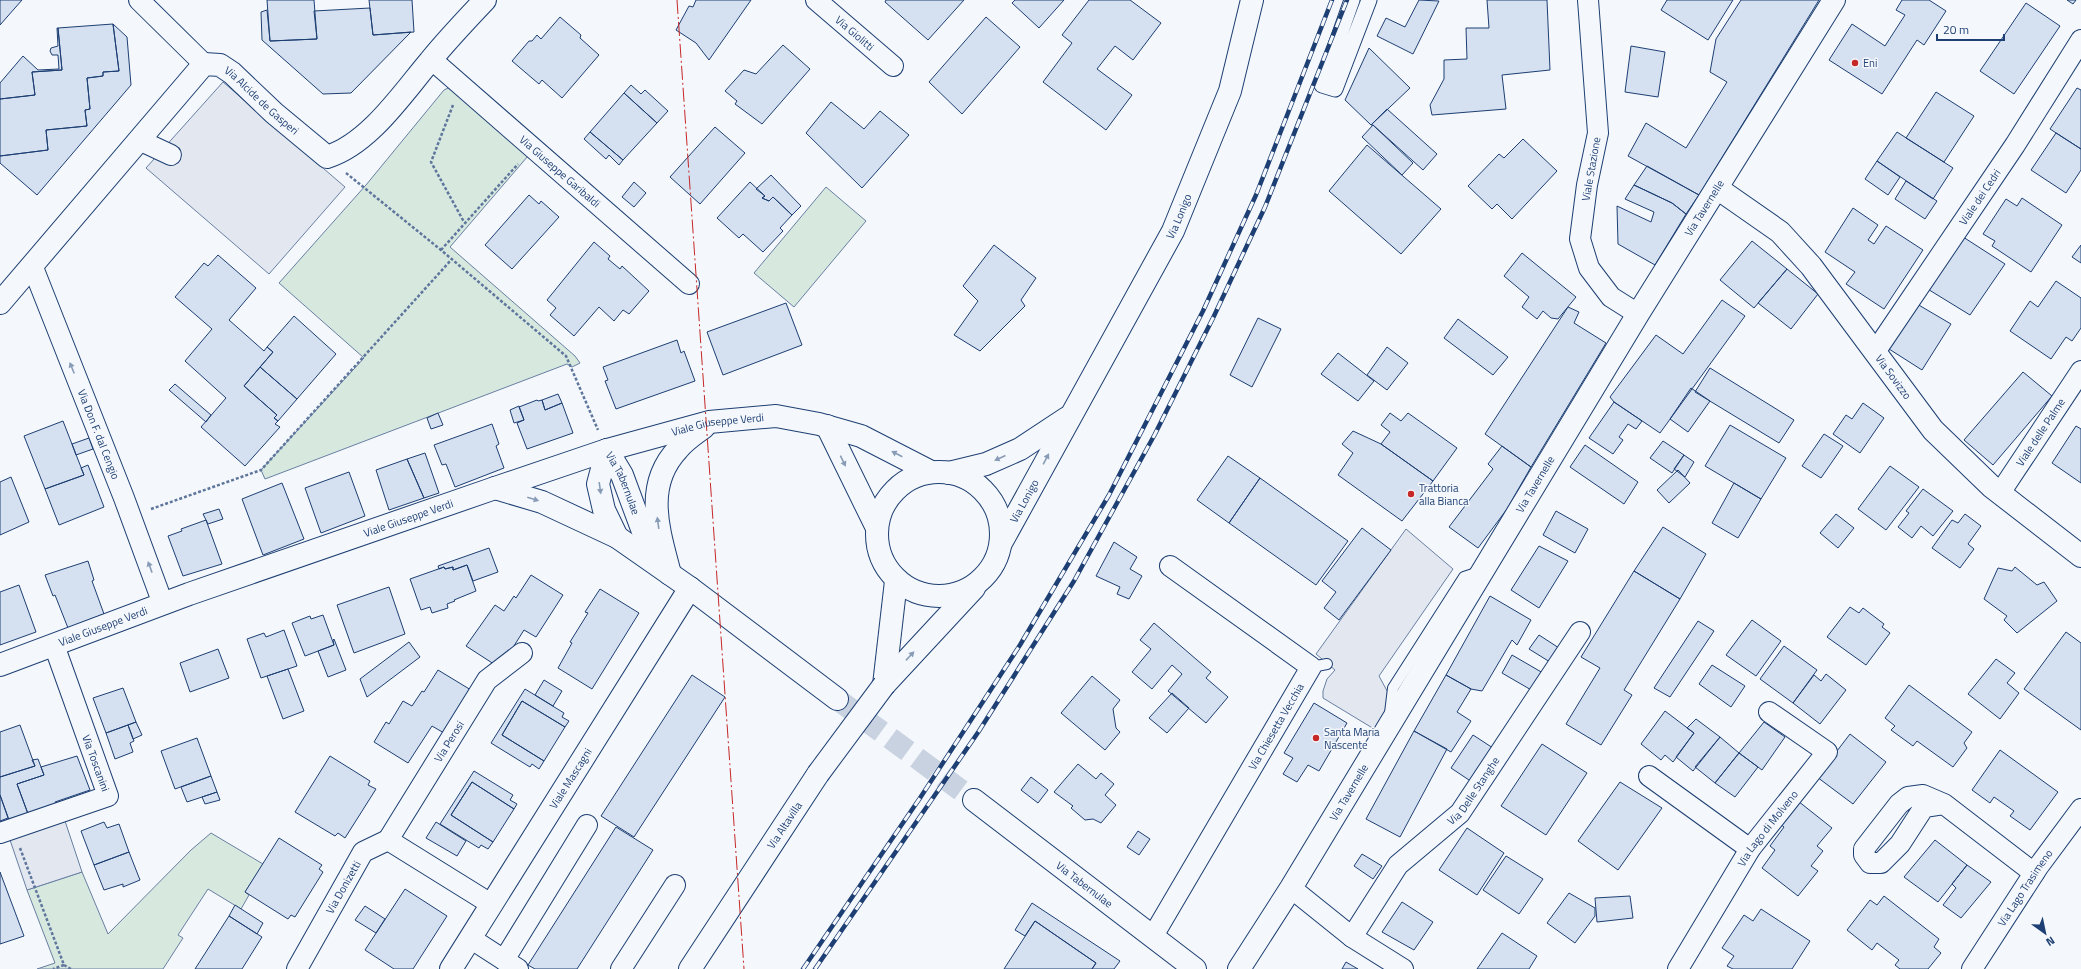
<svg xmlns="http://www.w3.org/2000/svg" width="2081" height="969" viewBox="0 0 2081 969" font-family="'Titillium Web',sans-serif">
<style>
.green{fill:#d7e8df;stroke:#687fa3}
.parking{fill:#e3e8f0;stroke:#687fa3}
.building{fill:#d5e0f0;stroke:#1d3f73}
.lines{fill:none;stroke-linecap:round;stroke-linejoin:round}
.tertiary-tunnel{stroke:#c9d2e0;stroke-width:22;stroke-dasharray:22 11;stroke-linecap:butt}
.service-casing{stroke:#1d3f73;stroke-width:12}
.pedestrian-casing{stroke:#1d3f73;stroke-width:17}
.minor-casing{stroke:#1d3f73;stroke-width:22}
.tertiary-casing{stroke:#1d3f73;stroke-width:24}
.secondary-casing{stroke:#1d3f73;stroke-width:24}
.primary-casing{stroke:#1d3f73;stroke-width:24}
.path{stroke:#5e769c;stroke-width:2.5;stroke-dasharray:3 2;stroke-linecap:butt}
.service{stroke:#f4f7fb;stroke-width:10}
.pedestrian{stroke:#f4f7fb;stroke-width:15}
.minor{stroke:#f4f7fb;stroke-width:20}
.tertiary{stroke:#f4f7fb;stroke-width:22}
.secondary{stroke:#f4f7fb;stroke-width:22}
.primary{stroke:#f4f7fb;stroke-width:22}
.rail-casing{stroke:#1d3f73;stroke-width:4.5}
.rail{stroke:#f4f7fb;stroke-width:3;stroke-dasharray:9;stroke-linecap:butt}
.primary-bridge-casing{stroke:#1d3f73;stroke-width:24;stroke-linecap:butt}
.primary-bridge{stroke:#f4f7fb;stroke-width:22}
.power{stroke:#c62828;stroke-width:1;stroke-dasharray:14 3 2 3;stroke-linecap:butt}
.oneway{fill:#889bb7}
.poi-dot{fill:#c62828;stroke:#f4f7fb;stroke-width:1.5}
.labels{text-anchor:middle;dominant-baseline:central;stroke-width:3;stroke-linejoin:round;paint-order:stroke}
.street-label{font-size:11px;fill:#1d3f73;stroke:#f4f7fb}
.poi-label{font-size:11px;fill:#1d3f73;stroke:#f4f7fb;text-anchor:start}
</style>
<rect width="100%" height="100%" fill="#f4f7fb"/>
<!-- green -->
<path class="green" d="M448 88 455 91 528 156 450 247 575 356 580 363 572 367 567 364 265 479 261 470 364 358 279 283 366 185 444 90Z
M826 187 866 221 794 307 754 273Z
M211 833 263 864 245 892 249 895 241 909 208 889 178 935 183 938 163 969H37L55 963 27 890 82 872 108 934 191 850Z"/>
<!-- parking -->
<path class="parking" d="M223 82 345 187 269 274 146 168Z
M1406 529 1453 569 1379 676 1392 700 1384 735 1323 698V691L1327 679 1335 670 1316 654Z
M64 818 82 872 27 890 9 837Z"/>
<!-- building -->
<path class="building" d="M0 0H22L0 25Z
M267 0H314L317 39 270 41Z
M369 0H412L414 32 373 35Z
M696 0H751L709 60 696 43 676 30 689 6 693 7Z
M886 0H964L928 40 885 2Z
M1015 0H1064L1039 28 1012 3Z
M1089 0H1130L1161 23 1133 60 1115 46 1097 69 1132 95 1106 130 1043 82 1072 43 1062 35Z
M1419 0 1439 1 1413 54 1377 36 1386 18 1405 27Z
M1487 0H1547L1550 70 1502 75 1506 109 1432 115 1430 105 1444 79V60L1467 59 1466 28H1489Z
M1667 0H1733L1708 40 1661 10Z
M1741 0H1819L1699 195 1628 156 1646 123 1686 148 1727 82 1710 72 1716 39Z
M1902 0H1929L1946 11 1924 45 1917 40 1882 94 1829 60 1852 24 1885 46 1905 15 1896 10Z
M2067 0H2076L2073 4Z
M2026 3 2060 26 2014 94 1980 71Z
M370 8 373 35 411 32 351 93 323 94 262 40 261 12 267 10 270 41 317 39 314 11Z
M560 17 581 35 580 38 599 55 562 98 542 80 539 84 512 61 529 41H532L537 35 541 39Z
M986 17 1020 47 962 114 929 82Z
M113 24 119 71 103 72V76L87 78 90 109 85 110 87 126 46 130 48 150 0 156V99L35 95 32 72 62 70 58 28Z
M113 24 127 37 131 85 37 195 0 163V156L48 150 46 130 87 126 85 110 90 109 87 78 103 76V72L119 71Z
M57 28H58L62 70 32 72 35 95 0 99V83L23 56 38 70 59 69 58 55H52L50 51 51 48 58 46Z
M783 45 810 69 762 124 735 104 737 101 725 91 744 70 756 74Z
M1631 46 1665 52 1658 97 1625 92Z
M1369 48 1410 88 1371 125 1345 100Z
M631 85 641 94 645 90 668 111 657 123 624 93Z
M2077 88 2081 90V149L2050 129Z
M1936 92 1974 116 1944 162 1906 138Z
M624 93 657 123 623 160 590 132Z
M831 102 864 129 880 111 909 135 862 188 806 133Z
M1387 109 1437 154 1423 170 1373 125H1371Z
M1373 125 1413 163 1402 175 1362 137Z
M715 127 745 153 700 204 670 177Z
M590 132 623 160 619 165 609 155 606 159 584 139Z
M1897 132 1953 168 1933 199 1877 161Z
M2056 133 2081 149V170L2066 193 2031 170Z
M1523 139 1557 171 1512 219 1497 204 1492 209 1468 186 1499 154 1504 158Z
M1367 145 1441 209 1401 254 1329 191Z
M1877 161 1900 177 1888 195 1865 179Z
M1647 166 1699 195 1686 214 1672 203 1634 185Z
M771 175 801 206 792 215 773 197 769 201 762 198 765 196 756 189Z
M1906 181 1937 201 1925 219 1895 199Z
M634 182 646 193 634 207 622 197Z
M750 182 765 196 762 198 769 201 773 197 792 215 780 228 783 231 763 252 743 234 739 238 717 218Z
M1634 185 1672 203 1686 214 1655 265 1618 244 1617 206 1651 222 1654 212 1625 199Z
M529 195 539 204 541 201 559 217 512 269 485 245Z
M2022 198 2062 225 2031 272 1992 246 1995 241 1983 234 2006 199 2017 206Z
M1853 208 1878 225 1868 240 1874 244 1886 226 1923 250 1884 309 1846 284 1855 272 1825 252Z
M1960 235 2005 264 1970 315 1926 288Z
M1752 241 1787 269 1754 308 1720 280Z
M594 242 610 256 608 259 620 269 622 266 649 291 629 314 623 310 614 321 599 307 574 336 550 315 556 308 547 300Z
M994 245 1036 278 1021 300 1025 306 980 351 954 335 978 301 963 286Z
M2081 245V263L2072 257Z
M1522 253 1576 297 1558 319 1551 318 1543 311 1537 319 1522 307 1529 297 1504 276Z
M218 255 256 288 229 320 264 351 267 347 273 352 244 386 277 415 274 418 278 421 275 424 280 427 245 466 201 427 226 398 185 361 212 329 175 297 204 263 208 266Z
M1787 269 1818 294 1791 329 1758 303Z
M2056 281 2081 298V328L2072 341 2066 337 2051 359 2010 331 2030 301 2038 307Z
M1722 300 1745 316 1660 433 1614 402 1610 397 1656 335 1683 354Z
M786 303 802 345 723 375 707 332Z
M1917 304 1951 324 1922 370 1889 349Z
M1568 307 1579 312 1574 323 1606 343 1531 467 1485 434Z
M294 316 336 354 297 399 260 367 273 352 267 347Z
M1258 318 1281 329 1252 387 1230 375Z
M1458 319 1508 357 1493 375 1444 338Z
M677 340 681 353 684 351 695 381 616 409 605 381 608 380 603 367Z
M1387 347 1408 363 1387 390 1367 375Z
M1338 353 1374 381 1358 401 1321 374Z
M260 367 297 399 278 421 274 418 277 415 244 386Z
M1710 368 1794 420 1779 443 1695 392Z
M2023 372 2052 396 1993 465 1964 440Z
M175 384 211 415 206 422 169 390Z
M1691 388 1710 401 1688 432 1670 419Z
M558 394 562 403 545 410 542 400Z
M537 400 538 401 542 400 545 410 562 403 573 433 527 449 517 423 524 420 519 407Z
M1614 402 1642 421 1636 429 1628 424 1619 437 1623 440 1613 454 1589 438Z
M1863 403 1884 418 1860 453 1833 434 1846 415 1852 419Z
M519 406 524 420 514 423 510 410Z
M438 413 443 425 431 429 427 418Z
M1390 413 1401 421 1408 413 1457 448 1433 481 1381 444 1390 432 1381 425Z
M63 421 84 475 45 489 24 436Z
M492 424 499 444 496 446 504 468 455 487 446 464 442 465 434 445Z
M1730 425 1786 458 1761 499 1705 466Z
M2076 426 2081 429V483L2052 463Z
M1353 431 1381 444 1433 481 1402 521 1338 475 1353 453 1342 444Z
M1824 434 1843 446 1821 478 1802 466Z
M89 438 93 449 76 455 72 444Z
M1663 441 1684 455 1672 473 1650 458Z
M1585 445 1638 482 1624 504 1570 467Z
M1502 446 1531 467 1507 509 1478 548 1449 527 1493 469 1488 464Z
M425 453 439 493 424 498 407 459Z
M1684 455 1694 462 1685 477 1674 469Z
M1228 456 1260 478 1229 523 1197 500Z
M407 459 424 498 389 510 376 470Z
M88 465 104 507 59 525 45 489 84 475 81 468Z
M1890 466 1919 487 1886 530 1858 509Z
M1678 470 1690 483 1669 503 1657 490Z
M349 472 365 516 321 533 305 488Z
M11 477 29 522 0 535V482Z
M1260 478 1348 541 1316 585 1229 523Z
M282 483 304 539 263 555 242 499Z
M1734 483 1761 499 1738 538 1712 523Z
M1923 489 1953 511 1933 536 1921 526 1912 538 1898 527 1909 513 1906 511Z
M219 509 223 519 208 524 203 514Z
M1556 511 1588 529 1575 553 1543 535Z
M1836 514 1854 528 1838 548 1820 533Z
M1965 514 1981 526 1968 544 1974 549 1960 568 1932 548 1952 520 1958 523Z
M206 520 222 564 183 576 168 536 182 531 181 529Z
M1663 527 1706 554 1680 599 1634 571Z
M1362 528 1391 550 1339 620 1324 608 1336 592 1322 581Z
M1114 542 1137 557 1130 569 1142 576 1129 599 1117 594 1120 587 1096 576Z
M1539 546 1568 561 1539 608 1511 590Z
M489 548 498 572 473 581 467 565 453 570V567L445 569 444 567 439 569 438 566Z
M88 561 94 580 92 581 104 614 68 628 55 595 53 596 45 575Z
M467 565 476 591 454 600 455 601 447 604 448 608 432 613 430 607 421 610 410 579 444 567 445 569 453 567V570Z
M2015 567 2037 585 2044 582 2057 601 2017 633 2004 620 2007 616 1984 599 1998 568 2012 571Z
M1634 571 1680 599 1624 690 1632 695 1601 745 1566 724 1600 668 1581 657Z
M531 575 563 595 536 637 524 630 500 668 466 646 495 605 504 611 514 596 516 598Z
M19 585 36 632 0 645V592Z
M389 587 405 634 354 653 337 605Z
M600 589 639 613 592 689 558 668 572 643 570 642 588 613 585 612Z
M1490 596 1531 620 1517 645 1512 640 1482 691 1471 689 1446 675Z
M1850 607 1859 613 1863 608 1884 624 1882 627 1890 633 1866 665 1827 637Z
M323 615 334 645 305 656 292 623 310 616 311 619Z
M1752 620 1781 641 1756 676 1726 655Z
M1698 621 1714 631 1670 697 1654 688Z
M1154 623 1211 672 1206 678 1228 697 1206 723 1168 691 1182 674 1172 665 1152 689 1132 672 1151 649 1140 640Z
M284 630 297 666 261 678 247 639 264 633 266 637Z
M2066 632 2081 643V730L2024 689Z
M1539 635 1559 648 1550 662 1529 649Z
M334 639 346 670 328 677 318 651 334 645 333 640Z
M409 642 420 657 367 697 360 679Z
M1784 646 1817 670 1793 703 1760 679Z
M218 649 229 678 190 692 180 663Z
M1512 655 1543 673 1533 691 1502 673Z
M1996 659 2015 673 2007 683 2019 693 2000 719 1968 694Z
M1712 665 1745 686 1731 707 1699 684Z
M288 669 304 711 283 719 267 676Z
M438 670 471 690 444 733 432 726 408 763 374 742 386 722 389 724 403 701 412 706 422 691 424 692Z
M1826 674 1846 690 1820 724 1793 703 1814 675 1821 681Z
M692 675 725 697 634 837 601 816Z
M1446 675 1471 689 1457 712 1471 721 1451 752 1414 731Z
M1092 676 1120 700 1113 709 1116 728 1120 732 1105 750 1061 713Z
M544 680 562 691 553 706 535 695Z
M1909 685 1972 732 1964 743 1967 748 1953 767 1917 741 1913 746 1891 730 1895 726 1885 718Z
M123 688 136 722 106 733 93 698Z
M525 689 564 713 562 717 569 721 565 727 522 701 502 735 544 761 539 769 532 764 530 767 491 743Z
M1172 693 1189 708 1167 733 1149 718Z
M522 701 565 727 544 761 502 735Z
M1314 703 1347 723 1319 771 1308 765 1297 782 1283 774 1293 758 1284 753Z
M1665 711 1694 733 1673 762 1665 755 1661 760 1641 744Z
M1696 719 1720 737 1693 771 1676 757 1694 733 1687 728Z
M136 722 142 735 133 739 128 725Z
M1764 722 1785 737 1762 770 1739 753Z
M20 725 35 766 0 777V732Z
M128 725 134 741 130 743 133 752 115 759 106 733Z
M1414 731 1447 749 1400 837 1366 819Z
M1850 734 1886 762 1853 804 1817 777Z
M1473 735 1493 748 1472 782 1451 768Z
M1720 737 1739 753 1715 783 1695 767Z
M197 738 211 776 175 789 161 751Z
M1542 744 1587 773 1546 835 1501 806Z
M2000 750 2058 792 2030 830 2010 816 2014 811 1994 797 1990 803 1972 790Z
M1739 753 1758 767 1735 797 1715 783Z
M77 756 90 790 55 802 58 811 31 822 17 784 44 775 41 767Z
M330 756 370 781 368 785 376 789 345 838 338 833 335 836 295 812Z
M38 759 44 775 17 784 31 822 12 828 0 795V777L35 766 32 760Z
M1078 764 1096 779 1101 773 1114 784 1105 795 1116 805 1101 823 1093 819 1085 820 1071 808 1073 806 1054 792Z
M474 771 513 795 510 800 517 804 514 809 472 782 451 815 493 842 488 849 481 845 479 848 440 824Z
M211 776 217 792 187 802 181 787Z
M1031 777 1048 790 1038 803 1021 790Z
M472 782 514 809 493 842 451 815Z
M1620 782 1662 808 1618 870 1578 841Z
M217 792 220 800 205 804 202 797Z
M0 795 8 818 0 821Z
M1798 801 1832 828 1817 846 1823 851 1811 866 1818 871 1798 896 1762 868 1775 850 1770 846 1784 827 1780 824Z
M104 822 107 828 119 824 129 852 94 865 81 831Z
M436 822 466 841 457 856 426 838Z
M616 827 653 850 577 969H535L528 965Z
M1467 828 1504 853 1477 895 1439 870Z
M1138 831 1150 839 1139 855 1127 847Z
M279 838 322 865 319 869 323 872 295 917 291 915 288 919 245 892Z
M1935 840 1967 865 1938 902 1904 877Z
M129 852 140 880 123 887V884L104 890 94 865Z
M1362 854 1382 866 1373 879 1354 866Z
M1506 856 1543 879 1519 914 1483 890Z
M1967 865 1991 882 1961 918 1943 905 1956 888 1952 884Z
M0 872 24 936 0 944Z
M405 889 447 916 413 969H394L365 950Z
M1569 893 1595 908V916L1575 943 1547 923Z
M1630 896 1633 918 1597 922 1595 898Z
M1884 896 1939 939 1934 947 1941 953 1928 969H1900L1895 965 1899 960 1877 943 1872 950 1847 930 1870 900 1877 905Z
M1402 902 1433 922 1414 950 1382 932Z
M1032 903 1120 961 1114 969H1092L1096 963 1035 921 1025 936 1015 930Z
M235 905 263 923 257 934 229 916Z
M365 906 385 919 376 933 355 920Z
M1761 909 1810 941 1792 969H1733L1727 966 1734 956 1722 948 1744 915 1753 921Z
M229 916 262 937 242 969H195Z
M1035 921 1096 963 1092 969H1004Z
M1502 933 1537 956 1529 969H1477Z
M1346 962 1358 969H1342Z"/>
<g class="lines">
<!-- tertiary-tunnel -->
<path class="tertiary-tunnel" d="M837 699 974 800"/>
<defs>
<path id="service" d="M1311 667 1327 664
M1390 713 1393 688 1464 577 1479 572"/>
<path id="pedestrian" d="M1352 0 1322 85 1335 89 1369 0"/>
<g id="minor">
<path d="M139 0 204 64"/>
<path id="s1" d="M816 0 893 66"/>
<path d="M1588 0 1598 133 1587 185 1580 239 1589 268 1611 297 1638 314"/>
<path id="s2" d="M431 59 689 284"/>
<path d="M139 140 171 155"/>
<path id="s3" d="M32 265 124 498 163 604"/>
<path id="s4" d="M1875 352 2015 145 2081 40"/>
<path id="s5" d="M2000 493 2081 371"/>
<path d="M1649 776 1750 849"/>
<path d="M1944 804 1924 807 1900 844 1881 863H1870L1864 855V849L1899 804 1908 797 1923 795 1944 804 2034 873"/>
<path d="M0 833 108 796 54 645"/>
<path id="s6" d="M388 840 487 680 522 653"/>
<path d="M1291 888 1352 937 1403 969"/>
<path id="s7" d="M1153 936 1311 667 1170 566"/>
<path id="s8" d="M1352 937 1398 865 1460 813 1580 632"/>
<path d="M470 938 518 969"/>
<path d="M504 960 587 825"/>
<path id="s9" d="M297 969 363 852 388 840 491 904"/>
<path d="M621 969 675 885"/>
<path id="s10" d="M1678 969 1750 849 1827 752 1769 712"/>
<path id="s11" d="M1972 969 2038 867 2081 809"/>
</g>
<g id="tertiary">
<path id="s12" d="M1717 188 1780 232 1811 266 1933 430 1992 487 2081 556"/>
<path id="s13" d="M0 303 204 64 220 65 232 73 274 113 327 157C369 144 402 94 430 61 447 40 466 20 485 0"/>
<path d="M827 426 876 526"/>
<path d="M607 450 598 484 604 510 617 537 690 588 837 699"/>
<path id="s14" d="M607 450 622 475 645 537 661 560"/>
<path d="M495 488 542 502 617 537"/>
<path d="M670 574C659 531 643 486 678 449 685 440 695 434 704 427"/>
<path id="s15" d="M0 665 189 594 495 488 607 450 709 422 776 416 819 424 861 436 931 472"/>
<path id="s16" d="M974 800 1195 969"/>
<path id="s17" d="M451 969 690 588"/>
</g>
<g id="secondary">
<path id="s18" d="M1239 969 1291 888 1638 314 1834 0"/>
</g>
<g id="primary">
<circle cx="939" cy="534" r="62"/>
<path d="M949 473 986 464 1020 449 1067 418"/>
<path id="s19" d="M1001 543 1173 231 1230 91 1252 0"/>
<path d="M884 685 974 588"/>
<path d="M884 685 896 581"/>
<path id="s20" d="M690 969 818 774"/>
</g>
</defs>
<!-- service casing -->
<use href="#service" class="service-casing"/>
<!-- pedestrian casing -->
<use href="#pedestrian" class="pedestrian-casing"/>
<!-- minor casing -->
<use href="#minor" class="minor-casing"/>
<!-- tertiary casing -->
<use href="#tertiary" class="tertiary-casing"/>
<!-- secondary casing -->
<use href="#secondary" class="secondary-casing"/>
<!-- primary casing -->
<use href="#primary" class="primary-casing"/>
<!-- path -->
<path class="path" d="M453 105 431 162 464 222
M346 173 441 250 566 356 598 430
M441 250 518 164
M151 509 261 470 452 259
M20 848 64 965 53 969
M64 965 71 969"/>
<!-- service -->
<use href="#service" class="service"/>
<!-- pedestrian -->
<use href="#pedestrian" class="pedestrian"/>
<!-- minor -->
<use href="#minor" class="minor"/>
<!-- tertiary -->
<use href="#tertiary" class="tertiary"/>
<!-- secondary -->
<use href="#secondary" class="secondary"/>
<!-- primary -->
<use href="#primary" class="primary"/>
<defs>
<path id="rail" d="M803 969 920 798 1020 645 1109 495 1203 311 1256 195 1332 0
M815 969 979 731 1074 581 1155 434 1214 316 1265 207 1347 0"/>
</defs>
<!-- rail casing -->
<use href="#rail" class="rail-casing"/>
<!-- rail -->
<use href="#rail" class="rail"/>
<defs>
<path id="primary-bridge" d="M818 774 884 685"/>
</defs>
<!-- primary-bridge casing -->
<use href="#primary-bridge" class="primary-bridge-casing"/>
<!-- primary-bridge -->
<use href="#primary-bridge" class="primary-bridge"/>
<!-- power -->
<path class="power" d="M677 0 744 969"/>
</g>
<!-- one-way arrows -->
<defs><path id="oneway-solid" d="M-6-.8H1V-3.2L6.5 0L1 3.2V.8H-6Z"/></defs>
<g class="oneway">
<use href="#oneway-solid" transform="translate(72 368) rotate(-112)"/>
<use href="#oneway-solid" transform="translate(897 454) rotate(-153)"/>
<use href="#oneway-solid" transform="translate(1000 458) rotate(156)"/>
<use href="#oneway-solid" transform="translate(1046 459) rotate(-62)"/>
<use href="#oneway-solid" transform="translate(843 461) rotate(64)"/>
<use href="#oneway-solid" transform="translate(600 488) rotate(82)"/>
<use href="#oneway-solid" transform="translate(533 499) rotate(17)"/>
<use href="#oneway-solid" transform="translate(658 523) rotate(-98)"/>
<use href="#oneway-solid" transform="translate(150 567) rotate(-110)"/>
<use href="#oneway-solid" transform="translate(910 656) rotate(-47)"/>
</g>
<!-- markers -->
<g class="poi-dot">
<circle cx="1855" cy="63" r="4"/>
<circle cx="1411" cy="494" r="4"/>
<circle cx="1316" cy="738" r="4"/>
</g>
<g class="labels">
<!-- street labels -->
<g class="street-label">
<text stroke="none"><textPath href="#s1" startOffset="51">Via Giolitti</textPath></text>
<text stroke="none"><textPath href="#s13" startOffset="385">Via Alcide de Gasperi</textPath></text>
<text transform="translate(1591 169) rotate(-80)">Viale Stazione</text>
<text stroke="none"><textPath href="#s2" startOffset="171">Via Giuseppe Garibaldi</textPath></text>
<text stroke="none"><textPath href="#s4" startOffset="187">Viale dei Cedri</textPath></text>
<text stroke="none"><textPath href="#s18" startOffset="892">Via Tavernelle</textPath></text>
<text stroke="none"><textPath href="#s19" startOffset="372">Via Lonigo</textPath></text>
<text stroke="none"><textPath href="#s12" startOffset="261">Via Sovizzo</textPath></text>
<text stroke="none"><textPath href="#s15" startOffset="758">Viale Giuseppe Verdi</textPath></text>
<text stroke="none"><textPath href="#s5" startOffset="73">Viale delle Palme</textPath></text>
<text stroke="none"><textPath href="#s3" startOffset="182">Via Don F. dal Cengio</textPath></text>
<text stroke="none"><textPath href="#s18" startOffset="568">Via Tavernelle</textPath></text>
<text stroke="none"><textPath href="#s14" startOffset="37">Via Tabernulae</textPath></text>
<text stroke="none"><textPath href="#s19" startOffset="48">Via Lonigo</textPath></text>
<text stroke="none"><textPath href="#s15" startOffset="434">Viale Giuseppe Verdi</textPath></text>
<text stroke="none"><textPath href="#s15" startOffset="110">Viale Giuseppe Verdi</textPath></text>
<text stroke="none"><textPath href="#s7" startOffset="243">Via Chiesetta Vecchia</textPath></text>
<text stroke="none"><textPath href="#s6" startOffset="116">Via Perosi</textPath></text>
<text transform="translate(96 763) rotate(70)">Via Toscanini</text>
<text stroke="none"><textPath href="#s17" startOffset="225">Viale Mascagni</textPath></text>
<text stroke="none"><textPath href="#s8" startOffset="192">Via Delle Stanghe</textPath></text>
<text stroke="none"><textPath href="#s18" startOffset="208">Via Tavernelle</textPath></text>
<text stroke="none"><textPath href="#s20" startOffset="172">Via Altavilla</textPath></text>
<text stroke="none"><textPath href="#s10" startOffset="167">Via Lago di Molveno</textPath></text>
<text stroke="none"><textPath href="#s16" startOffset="139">Via Tabernulae</textPath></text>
<text stroke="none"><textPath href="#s9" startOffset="94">Via Donizetti</textPath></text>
<text stroke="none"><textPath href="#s11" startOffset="97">Via Lago Trasimeno</textPath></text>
</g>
<!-- poi labels -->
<g class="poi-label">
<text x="1863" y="63">Eni</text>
<text x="1419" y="488">Trattoria<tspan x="1419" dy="13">alla Bianca</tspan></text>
<text x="1324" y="732">Santa Maria<tspan x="1324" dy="13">Nascente</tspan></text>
</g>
</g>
<!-- north arrow -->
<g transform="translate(2045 933) rotate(147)" stroke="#f4f7fb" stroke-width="3" paint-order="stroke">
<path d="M0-3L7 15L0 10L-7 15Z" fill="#1d3f73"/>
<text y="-6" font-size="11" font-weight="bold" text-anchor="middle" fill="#1d3f73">N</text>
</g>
<!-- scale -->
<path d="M1937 34v6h67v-6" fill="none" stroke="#1d3f73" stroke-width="2"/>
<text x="1943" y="34" font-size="12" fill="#1d3f73" stroke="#f4f7fb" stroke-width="3" paint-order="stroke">20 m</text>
</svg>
